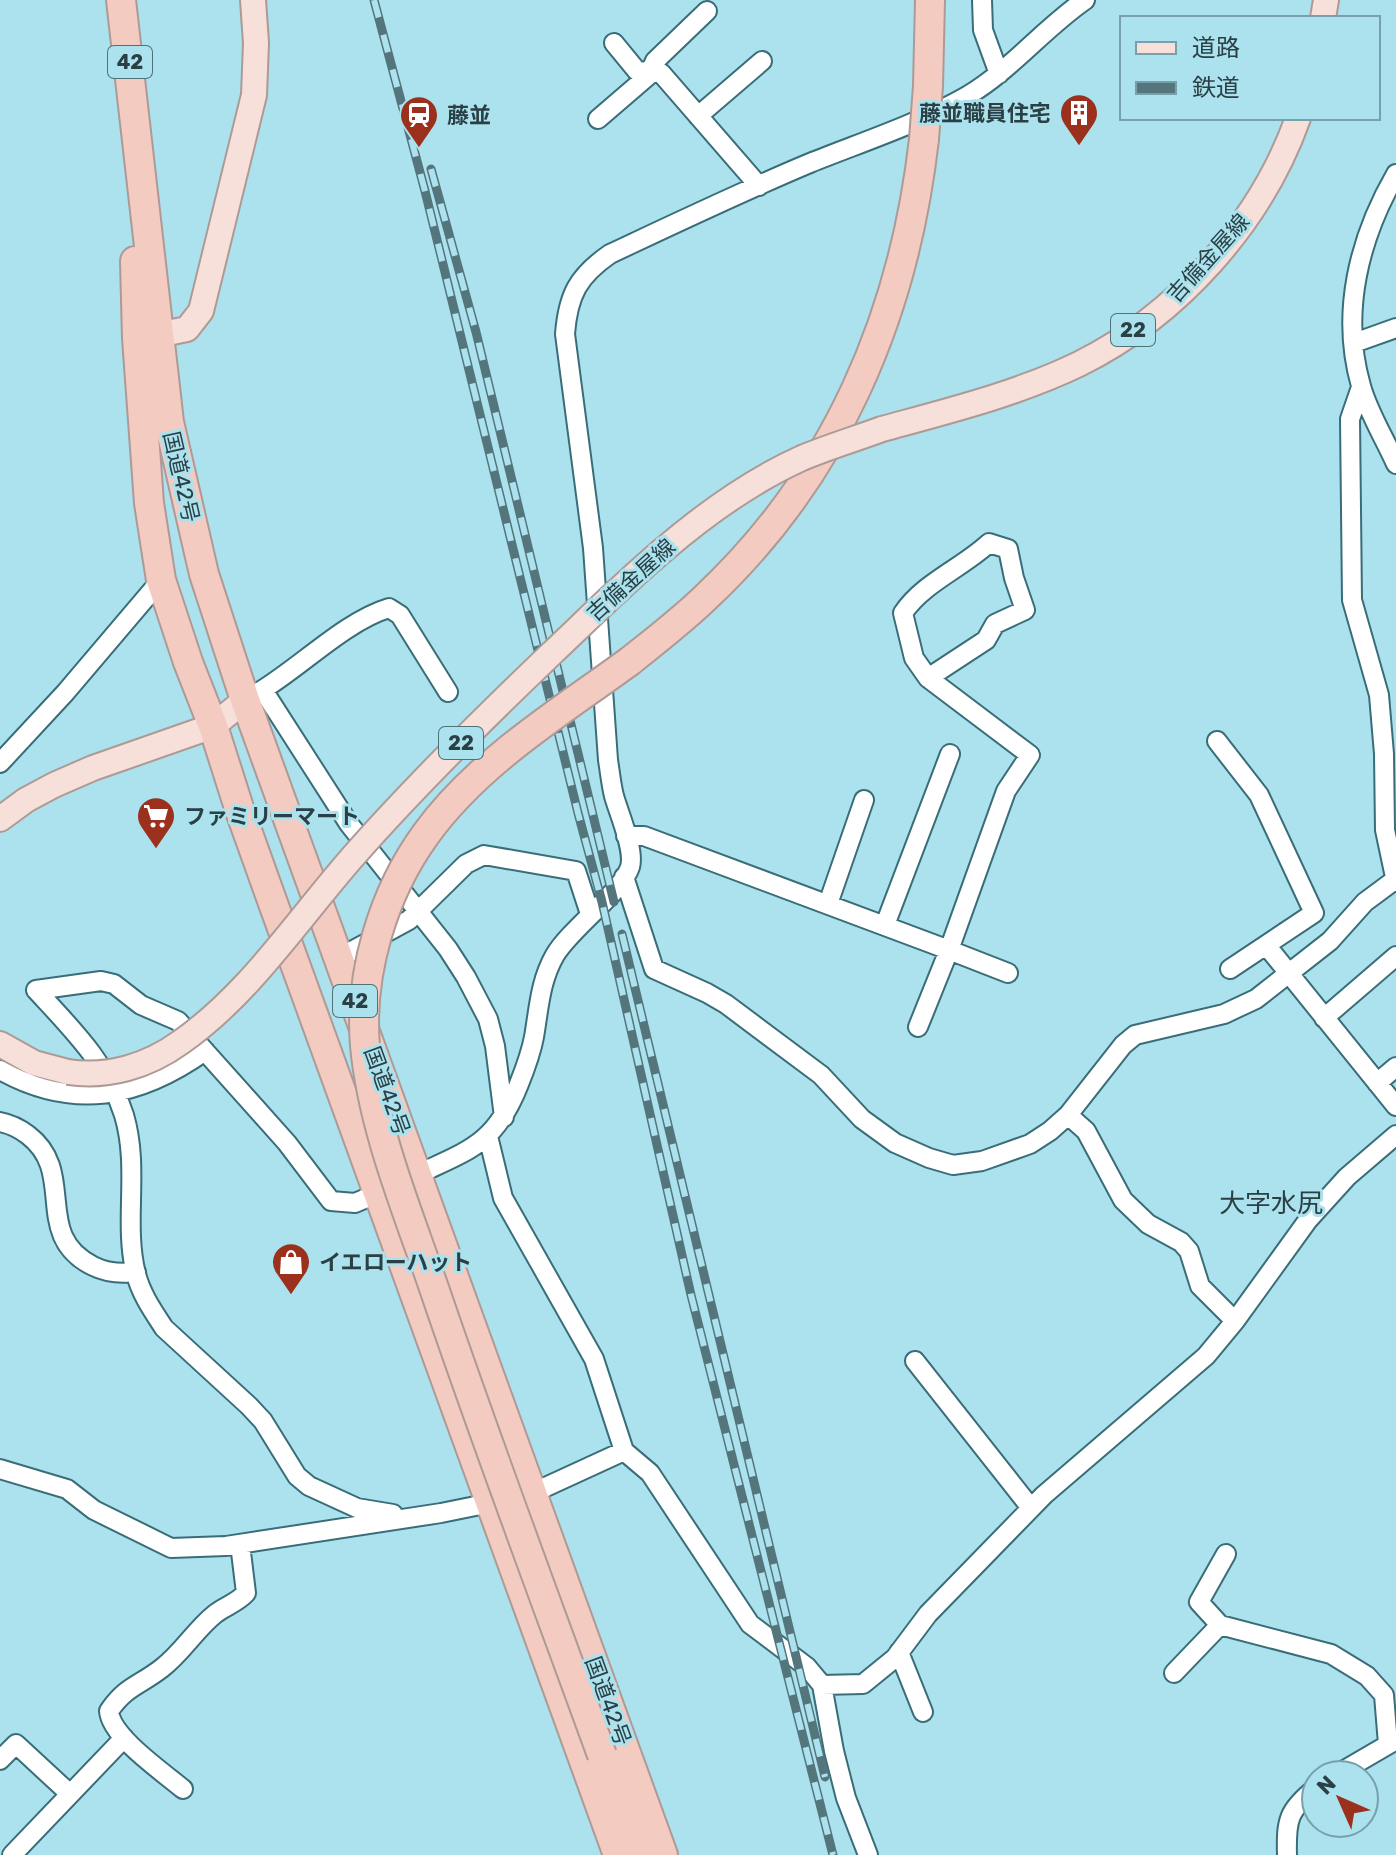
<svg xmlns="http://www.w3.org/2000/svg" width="1396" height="1855" viewBox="0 0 1396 1855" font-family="Rubik,'Noto Sans JP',sans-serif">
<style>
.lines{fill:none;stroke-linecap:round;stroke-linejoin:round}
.minor-casing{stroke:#396d78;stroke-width:22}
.major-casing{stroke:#ad9a96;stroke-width:28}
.highway-casing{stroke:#ad9a96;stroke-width:32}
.minor{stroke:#fff;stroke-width:18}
.major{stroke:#f8e0da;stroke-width:24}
.highway{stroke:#f4cbc1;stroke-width:28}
.rail-casing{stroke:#54757c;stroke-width:9}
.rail{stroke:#abe2ee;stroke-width:6;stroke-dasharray:18;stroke-linecap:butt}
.major-bridge-casing{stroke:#ad9a96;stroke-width:28;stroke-linecap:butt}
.highway-bridge-casing{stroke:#ad9a96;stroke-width:32;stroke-linecap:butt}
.major-bridge{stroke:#f8e0da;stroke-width:24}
.highway-bridge{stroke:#f4cbc1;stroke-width:28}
.labels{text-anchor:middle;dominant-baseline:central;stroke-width:6;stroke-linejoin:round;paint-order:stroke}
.shield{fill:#abe2ee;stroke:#517178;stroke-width:2}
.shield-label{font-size:20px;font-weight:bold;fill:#2a4045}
.poi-label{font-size:22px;font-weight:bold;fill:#2a4045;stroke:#abe2ee;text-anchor:start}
.street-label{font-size:22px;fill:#2a4045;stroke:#abe2ee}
.quarter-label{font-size:26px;fill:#2a4045;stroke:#abe2ee}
</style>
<rect width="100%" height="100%" fill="#abe2ee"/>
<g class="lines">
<defs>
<path id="minor" d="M982 0 983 30 999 74
M614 43 637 71 661 73 759 186
M698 116 762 61
M598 119 648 76 655 61 707 11
M1396 174C1359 238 1340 313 1361 386 1368 412 1385 439 1396 464
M1354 343 1396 328
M1361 387 1350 419 1352 600 1379 695 1384 754 1385 830 1396 882
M263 690 349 824 448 949 466 977 488 1019 495 1046 504 1117
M254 695C297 671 343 622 389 608L400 615 448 692
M1217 741 1259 795 1314 913 1230 969
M0 763 65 693 161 580
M626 836H644L949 950 1006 791 1030 755 928 678 914 658 903 613C923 583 962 568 989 543L1008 549 1014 578 1025 610 995 624 986 640 928 678
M624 877 654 969 707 993 726 1004 821 1075 862 1119 895 1143 929 1158 953 1165 982 1161 1030 1144 1050 1131 1068 1115 1123 1045 1135 1035 1224 1014 1256 999 1330 941 1365 902 1396 879
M828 904 864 800
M885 925 950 754
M1266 945 1396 1106
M339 958 409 920 466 864 484 855 576 871 590 914
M36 990 101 981 114 984 141 1005 178 1021 186 1030 287 1143 331 1201 355 1203 385 1190
M36 990C71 1028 108 1064 124 1115 140 1169 123 1222 136 1274 141 1294 153 1311 164 1328L249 1406 263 1421 297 1476 309 1486 357 1508 393 1514
M1324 1018 1396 956
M918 1027 949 950 1008 973
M0 1070C73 1111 139 1098 205 1051
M1377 1083 1396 1067
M1068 1115 1086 1131 1123 1200 1148 1224 1181 1242 1189 1251 1200 1286 1235 1321
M0 1122C11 1124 19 1128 28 1135 78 1173 31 1235 93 1266 107 1273 121 1274 136 1272
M488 1136 503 1198 594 1359 624 1451 526 1496
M408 1179C465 1151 494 1148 519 1084 525 1069 531 1053 534 1037 539 1008 540 981 555 955 571 928 622 892 630 867 635 850 619 814 614 796 611 784 610 772 608 760L593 548 565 334C568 295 578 276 610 254 676 223 743 191 810 163 862 142 918 124 967 96 1011 70 1043 29 1085 0
M915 1361 1031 1508
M624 1451 650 1473 750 1624 807 1667 822 1685 834 1751 846 1798 868 1855
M0 1469 67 1489 94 1510 171 1548 226 1546 441 1513 500 1501
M1226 1554 1199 1602 1220 1625 1331 1654 1367 1676 1384 1695 1388 1744
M899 1652 923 1712
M1174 1673 1220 1625
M822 1685 863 1684 895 1658 928 1614 1044 1495 1206 1356 1235 1321 1308 1220 1347 1177 1396 1135
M0 1760 16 1744 70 1794
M1336 1775 1396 1740
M183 1789C163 1772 111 1737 109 1711 126 1686 139 1686 162 1668 182 1653 195 1630 215 1614 225 1606 237 1603 246 1593L240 1544
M12 1855 124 1738
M1287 1855C1286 1820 1288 1810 1316 1788"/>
<path id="major" d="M1323 18 1326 0
M143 338 187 329 201 311 254 95 256 43 253 0
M882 429C948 411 1017 394 1079 364 1178 315 1261 222 1298 118
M0 819 26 800 54 785 93 768 213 726 245 700
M0 1044 34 1063 68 1072"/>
<path id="highway" d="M121 0 169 422 204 574 245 700 663 1855
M928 86 930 0
M135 261 137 338 149 503 161 580 188 662 213 726 240 811 274 906 618 1855
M630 661C655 641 681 621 704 599 836 476 904 316 924 139
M602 1755 639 1855"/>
</defs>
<!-- minor casing -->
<use href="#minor" class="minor-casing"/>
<!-- major casing -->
<use href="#major" class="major-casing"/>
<!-- highway casing -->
<use href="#highway" class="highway-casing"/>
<!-- minor -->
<use href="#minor" class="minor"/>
<!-- major -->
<use href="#major" class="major"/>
<!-- highway -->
<use href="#highway" class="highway"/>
<defs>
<path id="rail" d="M374 0 425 191 578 813 602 902 691 1295 833 1855
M431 169 476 332 614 902
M622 934 825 1777"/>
</defs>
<!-- rail casing -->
<use href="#rail" class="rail-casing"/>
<!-- rail -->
<use href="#rail" class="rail"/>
<defs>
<path id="major-bridge" d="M68 1072C108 1078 148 1066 181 1042 251 993 300 916 357 852 418 783 484 718 551 654 588 619 623 584 662 551 704 515 751 481 802 458 828 447 855 439 882 429"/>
<path id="highway-bridge" d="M924 139 928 86
M602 1755C546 1601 488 1447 435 1291 408 1212 373 1130 365 1046 359 973 383 893 426 834 478 762 559 713 630 661"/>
</defs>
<!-- major-bridge casing -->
<use href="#major-bridge" class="major-bridge-casing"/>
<!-- highway-bridge casing -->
<use href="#highway-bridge" class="highway-bridge-casing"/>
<!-- major-bridge -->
<use href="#major-bridge" class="major-bridge"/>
<!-- highway-bridge -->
<use href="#highway-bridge" class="highway-bridge"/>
</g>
<!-- icons -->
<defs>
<symbol id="building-pin" viewBox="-11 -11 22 30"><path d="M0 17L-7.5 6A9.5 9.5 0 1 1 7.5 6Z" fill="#9b311d" stroke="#abe2ee"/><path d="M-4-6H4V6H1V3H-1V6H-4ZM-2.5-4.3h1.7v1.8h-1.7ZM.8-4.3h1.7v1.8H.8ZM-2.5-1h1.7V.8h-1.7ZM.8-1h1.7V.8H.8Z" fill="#fff"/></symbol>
<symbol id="station-pin" viewBox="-11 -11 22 30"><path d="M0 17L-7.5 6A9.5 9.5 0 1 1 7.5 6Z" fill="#9b311d" stroke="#abe2ee"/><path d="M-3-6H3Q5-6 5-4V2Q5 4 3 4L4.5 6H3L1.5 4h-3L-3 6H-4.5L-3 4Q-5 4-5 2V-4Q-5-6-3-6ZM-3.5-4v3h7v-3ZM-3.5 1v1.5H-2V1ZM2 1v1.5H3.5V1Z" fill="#fff"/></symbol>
<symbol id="supermarket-pin" viewBox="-11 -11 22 30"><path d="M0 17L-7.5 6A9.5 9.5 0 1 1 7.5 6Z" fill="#9b311d" stroke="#abe2ee"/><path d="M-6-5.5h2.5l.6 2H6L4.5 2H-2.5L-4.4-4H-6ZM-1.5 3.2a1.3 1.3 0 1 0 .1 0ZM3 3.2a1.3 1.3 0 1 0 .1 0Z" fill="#fff"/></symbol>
<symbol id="shop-pin" viewBox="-11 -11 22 30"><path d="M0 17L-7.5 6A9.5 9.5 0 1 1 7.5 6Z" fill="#9b311d" stroke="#abe2ee"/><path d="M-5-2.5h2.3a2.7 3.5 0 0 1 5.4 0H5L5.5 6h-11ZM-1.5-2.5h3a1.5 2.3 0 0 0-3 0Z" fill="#fff"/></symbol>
</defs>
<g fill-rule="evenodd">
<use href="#building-pin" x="1057" y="91" width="44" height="60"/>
<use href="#station-pin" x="397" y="93" width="44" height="60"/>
<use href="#supermarket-pin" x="134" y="794" width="44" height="60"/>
<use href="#shop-pin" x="269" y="1240" width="44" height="60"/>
</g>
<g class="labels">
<!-- shield labels -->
<g class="shield">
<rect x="108" y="46" width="44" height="32" rx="6"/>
<rect x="1111" y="314" width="44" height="32" rx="6"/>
<rect x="439" y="727" width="44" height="32" rx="6"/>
<rect x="333" y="985" width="44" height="32" rx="6"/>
</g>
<g class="shield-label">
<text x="130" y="62">42</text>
<text x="1133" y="330">22</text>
<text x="461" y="743">22</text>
<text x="355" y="1001">42</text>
</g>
<!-- poi labels -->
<g class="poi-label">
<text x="1051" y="113" text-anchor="end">藤並職員住宅</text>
<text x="447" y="115">藤並</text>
<text x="184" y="816">ファミリーマート</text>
<text x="319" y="1262">イエローハット</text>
</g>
<!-- street labels -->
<g class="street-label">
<text transform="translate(1208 258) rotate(-48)">吉備金屋線</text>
<text transform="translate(181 477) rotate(77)">国道42号</text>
<text transform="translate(631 580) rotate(-42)">吉備金屋線</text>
<text transform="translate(387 1091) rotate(70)">国道42号</text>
<text transform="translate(608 1701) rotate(70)">国道42号</text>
</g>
<!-- quarter labels -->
<g class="quarter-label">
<text x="1271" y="1203">大字水尻</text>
</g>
</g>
<!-- legend -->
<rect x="1120" y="16" width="260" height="104" fill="#abe2ee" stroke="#77a1aa" stroke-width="2"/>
<rect x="1136" y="42" width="40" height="12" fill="#f8e0da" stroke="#77a1aa" stroke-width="2"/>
<text x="1192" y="56" font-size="24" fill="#2a4045">道路</text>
<rect x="1136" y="82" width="40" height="12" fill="#54757c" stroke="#77a1aa" stroke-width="2"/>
<text x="1192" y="96" font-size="24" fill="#2a4045">鉄道</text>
<!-- north arrow -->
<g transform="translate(1340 1799) rotate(315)"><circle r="38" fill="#abe2ee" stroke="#77a1aa" stroke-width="2"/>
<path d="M0-6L14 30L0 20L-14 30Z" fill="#9b311d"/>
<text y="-12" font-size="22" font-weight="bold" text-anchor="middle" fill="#2a4045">N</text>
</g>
</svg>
